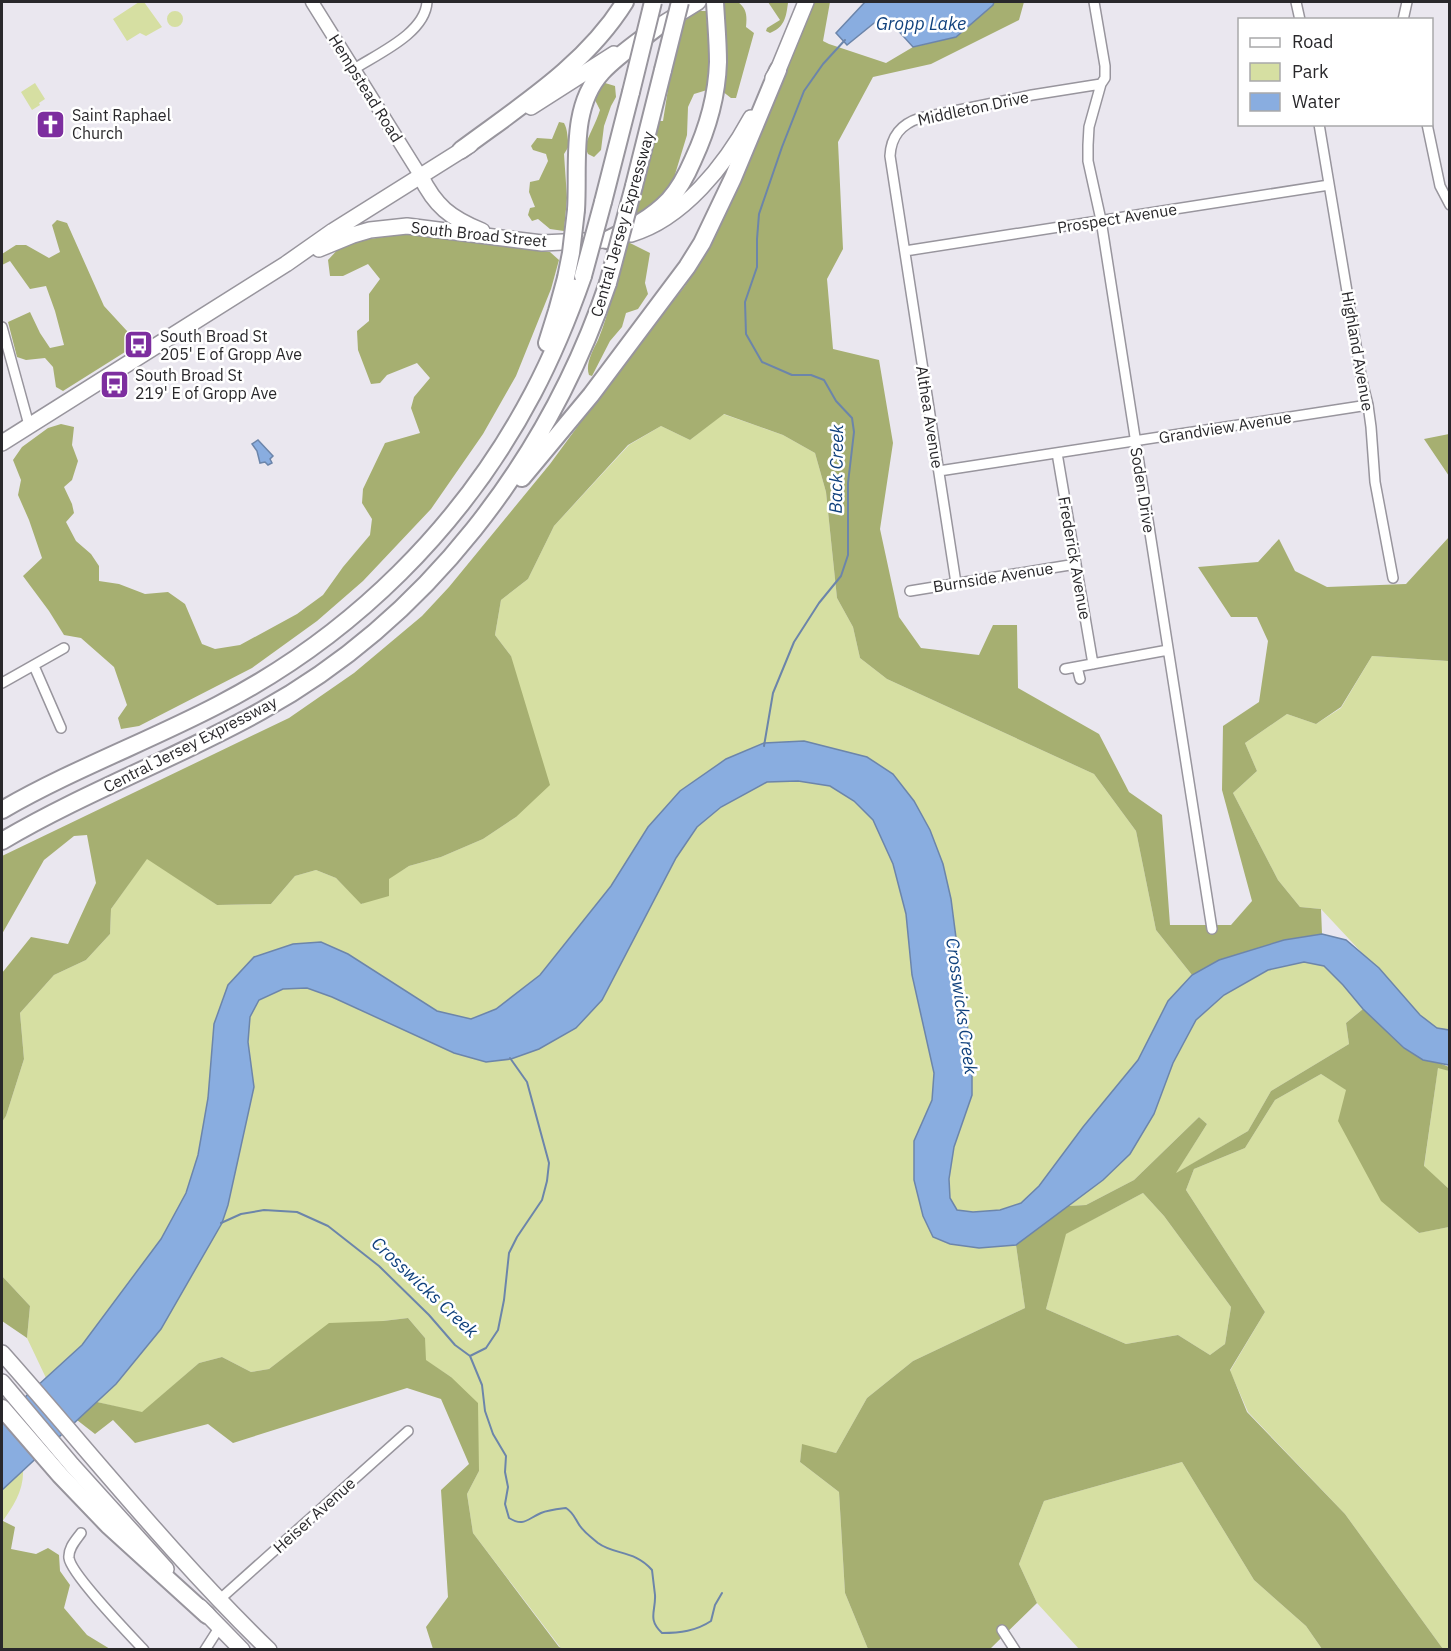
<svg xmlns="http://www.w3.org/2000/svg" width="1451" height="1651" viewBox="0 0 1451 1651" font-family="'IBM Plex Sans',sans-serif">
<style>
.green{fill:#d6dfa2}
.forest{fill:#a6af71;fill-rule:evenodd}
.water{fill:#89ade0;stroke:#6c85aa;stroke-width:1.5}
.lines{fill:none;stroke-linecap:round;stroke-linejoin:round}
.stream{stroke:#6c85aa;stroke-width:2}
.minor-casing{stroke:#98959d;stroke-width:12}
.tertiary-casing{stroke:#98959d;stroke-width:15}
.primary-casing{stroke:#98959d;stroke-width:18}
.trunk-casing{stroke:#98959d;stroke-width:18}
.motorway-casing{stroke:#98959d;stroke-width:20}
.minor{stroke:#fff;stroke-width:9}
.tertiary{stroke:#fff;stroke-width:12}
.primary{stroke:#fff;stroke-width:15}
.trunk{stroke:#fff;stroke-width:15}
.motorway{stroke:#fff;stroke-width:16}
.motorway-bridge-casing{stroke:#98959d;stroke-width:20;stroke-linecap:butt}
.motorway-bridge{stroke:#fff;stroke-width:16}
.labels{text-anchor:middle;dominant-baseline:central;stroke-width:5;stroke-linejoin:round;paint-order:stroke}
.street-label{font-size:16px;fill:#29282b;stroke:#fff}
.poi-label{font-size:16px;fill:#29282b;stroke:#fff;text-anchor:start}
.water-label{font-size:18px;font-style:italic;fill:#10417d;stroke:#fff}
</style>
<rect width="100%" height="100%" fill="#eae7ef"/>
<!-- green -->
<path class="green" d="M139 2H144L162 27 146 36 140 33 127 41 113 19Z
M167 19a8 8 0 1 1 16 0a8 8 0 1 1-16 0Z
M35 83 45 99 39 103 40 105 32 110 21 92Z
M723 414 783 435 815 453 826 492 837 598 853 627 860 658 887 679 1094 774 1136 831 1156 930 1192 975 1168 1001 1138 1060 1083 1127 1039 1186 1021 1203 1000 1210 973 1212 957 1210 950 1198 949 1179 954 1147 972 1095 965 1004 951 899 943 864 930 830 914 801 726 759 680 791 648 827 611 886 540 975 496 1009 471 1019 437 1011 348 954 293 944 254 957 214 1024 208 1098 198 1155 186 1193 161 1239 82 1345 46 1378 27 1338 30 1306 2 1276V1122L6 1116 24 1059 20 1013 54 975 86 960 110 934 111 909 147 858 217 905 271 904 295 876 316 870 336 878 362 904 389 878 409 866 441 857 483 839 516 817 511 656 495 635 501 600 528 579 554 526 629 445 661 426 690 440Z
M1372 656 1448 661 1449 656V1046L1321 909 1300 907 1278 880 1233 793 1257 771 1245 743 1287 714 1316 724 1341 708Z
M798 781 830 786 854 801 873 820 893 864 906 914 912 975 934 1073 932 1100 914 1141 979 1248 1016 1245 1025 1308 913 1361 867 1398 836 1453 802 1445 800 1462 839 1492 845 1593 868 1649 564 1650 560 1647 473 1533 467 1494 479 1471 451 1377 425 1360V1338L408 1318 383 1321 285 1357 269 1369 251 1372 222 1357 199 1363 142 1413 97 1402 116 1384 222 1223 228 1205 254 1087 248 1042 250 1017 259 1000 283 989 307 988 332 997 454 1053 486 1062 511 1059 539 1049 602 1000 676 858 697 827 721 807 767 782Z
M1304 962 1324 966 1343 985 1363 1009 1346 1023 1349 1044 1271 1091 1248 1131 1175 1174 1207 1124 1199 1117 1134 1180 1086 1205 1068 1206 1103 1180 1130 1154 1173 1063 1196 1020 1224 995 1268 970Z
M1438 1067 1449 1071V1189L1424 1167Z
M1321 1074 1347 1090 1418 1233 1449 1227V1649H1443L1345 1514 1248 1412 1230 1371 1265 1312 1186 1190 1194 1169 1245 1148 1275 1100Z
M1143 1193 1164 1216 1231 1307 1225 1344 1210 1355 1178 1335 1126 1344 1046 1309 1065 1234Z
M1182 1462 1254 1580 1306 1626 1322 1649H1079L1037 1603 1019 1564 1044 1501Z
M23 1470C24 1490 13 1507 2 1522V1490Z"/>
<!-- forest -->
<path class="forest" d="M725 2H738C747 9 747 16 746 27L754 33 736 98H731L722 91 721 4Z
M768 2H787L788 3C786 17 785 27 770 33L766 31 767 28 780 20Z
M814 2H830L823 41 829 44 886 63 913 47 956 37 993 5 994 2H1024L1019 20 931 64 873 77 838 142 843 249 827 279 833 349 879 360 893 443 880 529 899 617 921 648 979 655 993 625H1017L1018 688 1099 734 1129 792 1162 815 1170 925H1231L1252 901 1222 790 1223 726 1259 702 1268 641 1257 617H1231L1198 567 1258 562 1279 539 1295 571 1327 587 1406 584 1449 537 1450 656 1448 661 1372 656 1341 707 1316 724 1287 714 1245 743 1257 771 1233 793 1278 880 1300 907 1321 909 1322 934 1284 940 1219 960 1192 975 1156 930 1136 831 1094 774 887 679 860 658 853 627 837 598 826 492 815 453 783 435 724 414 690 440 661 426 628 445 554 526 528 579 501 600 495 635 511 656 550 785 516 817 483 839 441 857 409 866 389 879V896L361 904 336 878 316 870 295 876 271 904 217 905 147 859 111 909 110 934 86 960 54 975 20 1013 24 1059 6 1116 2 1122V973L31 937 68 944 96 883 87 835 74 836 44 860 2 934V856L289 718 354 673 422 616 449 587 550 464 630 355 685 286 730 203Z
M699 11H706L709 52 707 90 694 94 688 107 687 135 673 181 660 201 637 217 635 204 657 121H663L668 89 667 75 678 25Z
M605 83 615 86 616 97 611 106 604 126 601 150 594 157 588 154 585 147C589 134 596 123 600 110L595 100 598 87Z
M559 122 564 123C568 130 567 138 569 146L564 154 567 198 564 231 550 229 538 219 532 221 528 215 530 208 535 207 529 192 530 182 539 180 548 161 546 154 533 150 531 146 537 138 552 139Z
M57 220 67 223 104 306 127 331 133 347 63 391 56 387 53 367 45 358 26 360 17 357 8 322 30 312 40 333 50 348 64 345 55 311 46 286 30 289 10 261 2 265V254L16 245H26L49 258 60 252 52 225Z
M405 234 550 252 559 260 551 289 516 376 483 434 431 509 363 581 317 621 252 668 139 726 121 729 118 718 127 705 114 667 81 638 64 635 49 611 23 576 42 558 29 520 18 495 21 480 13 460 22 447 48 428 61 424 74 427 72 445 78 461 72 480 64 487 72 504 74 513 66 522 76 541 91 554 99 566V581L119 584 145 594 168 592 185 604 202 644 215 649 240 645 297 614 323 595 343 567 370 535 372 519 362 503 363 489 385 443 420 433 411 408 414 397 430 378 417 363 387 375 380 383 371 384 358 350 357 331 369 321V294L380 279 368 264 343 276H330L328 260 341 246 369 239Z
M628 242 650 253 645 283 648 294 638 309 626 313 622 327 610 341 592 376 589 375C585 364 593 350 598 340 611 309 616 276 623 244Z
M1449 434H1450L1449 476 1424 439Z
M1363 1009 1404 1048 1449 1067V1071L1438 1068 1424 1166 1449 1189V1227L1419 1233 1381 1201 1338 1121 1346 1090 1321 1074 1275 1100 1245 1148 1194 1169 1186 1190 1265 1312 1230 1370 1247 1412 1345 1514 1443 1649H1322L1306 1626 1254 1580 1182 1462 1044 1501 1019 1564 1037 1603 990 1649H868L845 1593 839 1492 800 1462 802 1444 836 1453 867 1398 913 1361 1025 1308 1016 1245 1068 1206 1086 1205 1134 1180 1199 1117 1207 1124 1176 1173 1248 1131 1271 1091 1349 1044 1346 1023ZM1143 1193 1164 1216 1231 1307 1225 1344 1210 1355 1178 1335 1126 1344 1046 1309 1066 1234Z
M2 1276 30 1306 27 1338 2 1321Z
M408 1318 425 1338 426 1360 451 1377 478 1403 479 1471 467 1494 473 1533 559 1647 564 1649H433L426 1627 448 1597 441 1490 469 1464 441 1399 407 1388 233 1443 208 1424 135 1443 113 1420 95 1434 77 1420 97 1402 142 1412 199 1363 222 1357 251 1372 269 1369 329 1323 383 1321Z
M3 1521 15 1527 11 1549 36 1554 48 1548 59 1555 60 1571 70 1585 64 1608 87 1635 110 1649H2V1522Z"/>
<!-- water -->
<path class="water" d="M865 2H994L993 5 956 37 913 47 884 15 847 45 836 33Z
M258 440 273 456 270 459 272 463 268 465 265 462 260 463 257 451 252 444Z
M804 741 867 757 893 774 914 801 930 830 943 864 951 899 972 1062V1095L954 1147 949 1179 950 1198 957 1210 973 1212 1000 1210 1021 1203 1039 1186 1083 1127 1138 1060 1168 1001 1192 975 1219 960 1284 940 1322 934 1346 940 1379 968 1420 1015 1437 1028 1449 1030V1065L1423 1060 1404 1048 1363 1009 1343 985 1324 966 1304 962 1268 970 1224 995 1196 1020 1173 1063 1154 1114 1130 1154 1103 1180 1016 1245 979 1248 950 1244 933 1237 923 1216 914 1180V1141L932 1100 934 1073 912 975 906 914 893 864 873 820 854 801 830 786 798 781 767 782 721 807 697 827 676 858 602 1000 576 1028 539 1049 511 1059 486 1062 454 1053 332 997 307 988 283 989 259 1000 250 1017 248 1042 254 1087 228 1205 222 1223 161 1329 116 1384 2 1490V1418L82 1345 161 1239 186 1193 198 1155 208 1098 214 1024 228 985 254 957 293 944 321 942 348 954 437 1011 471 1019 496 1009 540 975 611 886 648 827 680 791 726 759 764 743Z"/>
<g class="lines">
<!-- stream -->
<path class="stream" d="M764 746 773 693 794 642 819 603 841 576 848 555V483L854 432 852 418 836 401 824 380 811 375H792L762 362 746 334 745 302 757 267V239L759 214 782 147 804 91 823 64 845 40
M221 1223 241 1214 264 1210 297 1212 328 1226 379 1266 429 1315 455 1345 470 1356
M470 1356 482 1385 485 1411 493 1434 506 1456 505 1472 508 1487 505 1504 509 1518C524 1527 527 1519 541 1513 548 1510 558 1509 566 1508 574 1513 575 1519 580 1526 584 1532 592 1538 598 1543 614 1555 635 1550 652 1570 653 1578 654 1587 655 1595 656 1611 647 1619 662 1633 680 1633 696 1631 711 1621L715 1605 722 1593
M470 1356 486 1348 498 1330 504 1300 509 1253 517 1237 542 1200 547 1181 549 1163 527 1082 510 1058"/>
<defs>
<path id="minor" d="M1094 2 1105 66V78L1101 84 1089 127 1088 145V161L1101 220 1212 929
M1296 2 1300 20
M1403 20 1407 2
M354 69C379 53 425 33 427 2
M1319 124 1362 381 1368 405 1371 427 1375 482 1393 578
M1427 124 1440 186 1450 205
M905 251 1329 185
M2 327 29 425
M1057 453 1093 664
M939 471 1368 405
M956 583 890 156C891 136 901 124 920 118L1032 95 1101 84
M910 591 1076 564
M34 666 61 728
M1077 667 1080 679
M1065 669 1168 650
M2 683 64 648
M81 1533C76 1540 68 1548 69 1558 71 1574 130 1635 144 1650
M219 1600 408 1431
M1002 1630 1015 1650
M205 1650 219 1628"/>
<path id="tertiary" d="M312 2 420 175"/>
<path id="primary" d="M648 33 698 2
M773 78 778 70 806 2
M531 107 614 54
M420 175C435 206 450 218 482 231
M631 234C683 219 726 164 751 118
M319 249 353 235 370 230 407 226 542 243 605 240
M2 443 286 264 333 231 470 145"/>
<path id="trunk" d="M2 1353C90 1452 173 1557 269 1650
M2 1382 72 1465 166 1569
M200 1607 242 1650"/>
<path id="motorway" d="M461 150C520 106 585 66 625 2
M634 186 663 70
M603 202 631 92
M576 210C579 165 569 108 602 72 618 55 638 42 656 28
M607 240C630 229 652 218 669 200 680 188 687 174 693 160 707 130 717 95 718 62 718 42 716 21 715 2
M547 343 557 311 566 278
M522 478 591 395 687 267 702 243 733 178 778 70
M2 810C71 770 147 742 218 705 352 636 463 526 533 393 553 355 569 316 583 276
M2 841C85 792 177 758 261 711 426 620 548 460 608 283
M2 1408 60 1475 108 1525 207 1615"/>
</defs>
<!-- minor casing -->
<use href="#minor" class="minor-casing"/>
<!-- tertiary casing -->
<use href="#tertiary" class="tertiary-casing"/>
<!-- primary casing -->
<use href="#primary" class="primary-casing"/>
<!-- trunk casing -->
<use href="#trunk" class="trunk-casing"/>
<!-- motorway casing -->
<use href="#motorway" class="motorway-casing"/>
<!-- minor -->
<use href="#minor" class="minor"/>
<!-- tertiary -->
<use href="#tertiary" class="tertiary"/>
<!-- primary -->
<use href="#primary" class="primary"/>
<!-- trunk -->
<use href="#trunk" class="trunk"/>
<!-- motorway -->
<use href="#motorway" class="motorway"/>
<defs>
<path id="motorway-bridge" d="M663 70 680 2
M631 92 653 2
M583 276 603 202
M566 278 571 253 576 210
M608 283 634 186"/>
</defs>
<!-- motorway-bridge casing -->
<use href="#motorway-bridge" class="motorway-bridge-casing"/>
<!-- motorway-bridge -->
<use href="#motorway-bridge" class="motorway-bridge"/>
</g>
<!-- icons -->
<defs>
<symbol id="church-square" viewBox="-11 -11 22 22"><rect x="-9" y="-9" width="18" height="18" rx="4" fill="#7d2e9f" stroke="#fff"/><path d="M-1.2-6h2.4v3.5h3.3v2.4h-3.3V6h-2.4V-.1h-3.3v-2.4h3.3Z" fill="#fff"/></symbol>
<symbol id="bus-square" viewBox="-11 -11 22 22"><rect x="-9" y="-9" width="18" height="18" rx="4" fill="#7d2e9f" stroke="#fff"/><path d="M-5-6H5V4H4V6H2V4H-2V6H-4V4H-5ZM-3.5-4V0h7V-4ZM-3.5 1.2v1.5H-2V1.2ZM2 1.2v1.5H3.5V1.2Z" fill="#fff"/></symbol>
</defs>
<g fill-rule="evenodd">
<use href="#church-square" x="34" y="108" width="33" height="33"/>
<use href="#bus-square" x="122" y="328" width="33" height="33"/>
<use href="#bus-square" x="98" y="368" width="33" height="33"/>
</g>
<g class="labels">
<!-- street labels -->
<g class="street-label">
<text transform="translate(366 88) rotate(58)">Hempstead Road</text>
<text transform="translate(973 108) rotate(-12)">Middleton Drive</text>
<text transform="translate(1117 218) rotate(-9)">Prospect Avenue</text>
<text transform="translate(622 224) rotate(-74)">Central Jersey Expressway</text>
<text transform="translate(479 234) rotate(6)">South Broad Street</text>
<text transform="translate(1358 351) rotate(80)">Highland Avenue</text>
<text transform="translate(930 417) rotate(81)">Althea Avenue</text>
<text transform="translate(1225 427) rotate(-9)">Grandview Avenue</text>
<text transform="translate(1143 490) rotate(81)">Soden Drive</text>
<text transform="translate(1075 558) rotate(80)">Frederick Avenue</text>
<text transform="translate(993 577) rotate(-9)">Burnside Avenue</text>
<text transform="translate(190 744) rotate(-27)">Central Jersey Expressway</text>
<text transform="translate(314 1515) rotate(-42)">Heiser Avenue</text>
</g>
<!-- poi labels -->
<g class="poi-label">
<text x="72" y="115">Saint Raphael<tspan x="72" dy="18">Church</tspan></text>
<text x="160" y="336">South Broad St<tspan x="160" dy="18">205' E of Gropp Ave</tspan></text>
<text x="135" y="375">South Broad St<tspan x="135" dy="18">219' E of Gropp Ave</tspan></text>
</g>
<!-- water labels -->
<g class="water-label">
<text x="921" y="23">Gropp Lake</text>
<text transform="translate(836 469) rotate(-89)">Back Creek</text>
<text transform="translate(962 1006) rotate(82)">Crosswicks Creek</text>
<text transform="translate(425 1287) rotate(43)">Crosswicks Creek</text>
</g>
</g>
<!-- border -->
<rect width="1451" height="1651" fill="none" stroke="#29282b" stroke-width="6"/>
<!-- legend -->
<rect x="1238" y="18" width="195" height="108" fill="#ffffff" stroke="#a9a9aa" stroke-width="1.5"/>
<rect x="1250" y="38" width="30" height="9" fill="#ffffff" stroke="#a9a9aa" stroke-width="1.5"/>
<text x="1292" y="48" font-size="18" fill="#29282b">Road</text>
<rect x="1250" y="63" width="30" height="18" fill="#d6dfa2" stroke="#a9a9aa" stroke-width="1.5"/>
<text x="1292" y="78" font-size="18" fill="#29282b">Park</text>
<rect x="1250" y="93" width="30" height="18" fill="#89ade0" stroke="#a9a9aa" stroke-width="1.5"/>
<text x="1292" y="108" font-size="18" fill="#29282b">Water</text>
</svg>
